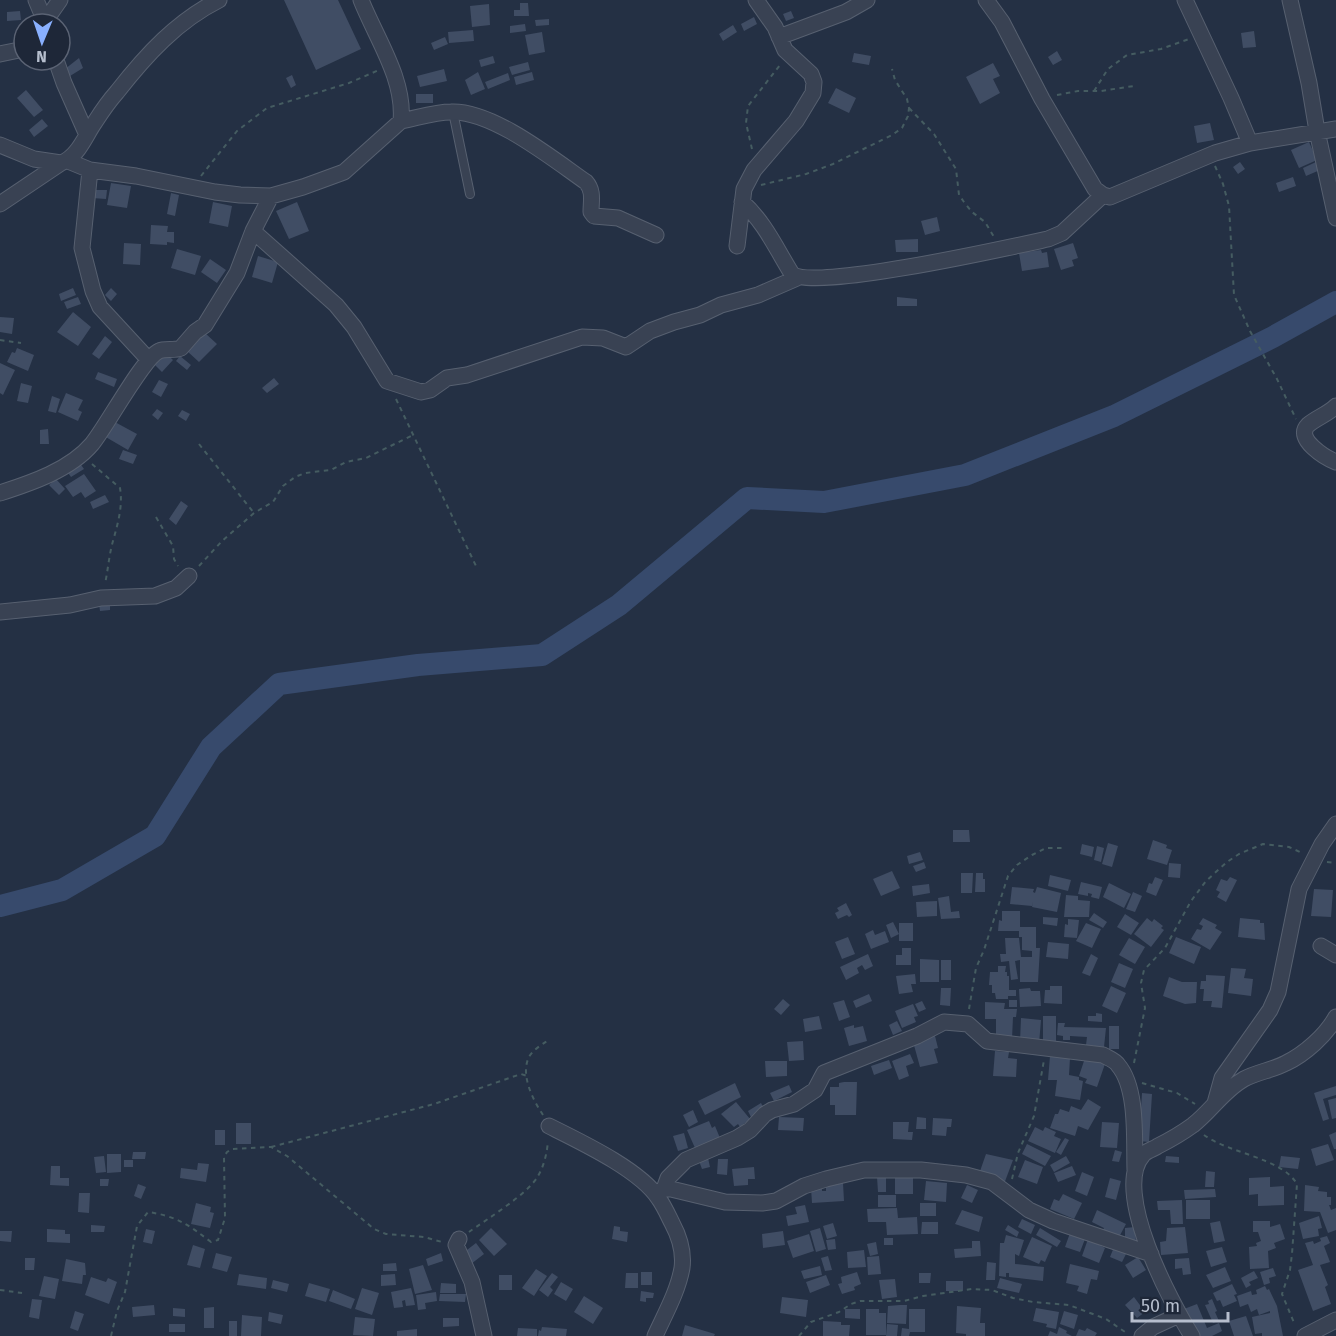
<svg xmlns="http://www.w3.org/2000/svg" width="1336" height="1336" viewBox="0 0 1336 1336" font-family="'Fira Sans',sans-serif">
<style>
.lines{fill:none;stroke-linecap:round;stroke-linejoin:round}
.river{stroke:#374a6c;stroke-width:22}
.building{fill:#404d64}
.lane-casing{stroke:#576070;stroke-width:10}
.street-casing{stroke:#576070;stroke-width:17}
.path{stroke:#455c61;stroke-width:2;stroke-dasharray:4.5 4.5;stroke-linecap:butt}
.lane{stroke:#394253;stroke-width:8}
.street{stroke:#394253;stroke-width:15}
</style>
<rect width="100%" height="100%" fill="#243044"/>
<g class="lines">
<!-- river -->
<path class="river" d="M0 906 62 890 155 836 211 747 279 684 418 665 542 655 619 605 747 498 824 502 965 475 1114 416 1273 337 1336 302"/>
</g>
<!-- building -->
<path class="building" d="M284 0H338L361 49 316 70Z
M520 3H528L529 16H514V10H520Z
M489 4 490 25 472 27 470 6Z
M20 11 21 20 7 21V12Z
M791 11 794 18 786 21 783 14Z
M754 17 757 24 744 31 741 24Z
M549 19V25L536 26 535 20Z
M525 24 526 31 510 33V26Z
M733 25 737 32 723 41 719 34Z
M473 30 474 41 449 43 448 32Z
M1254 31 1256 47 1243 48 1241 33Z
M542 32 545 52 529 55 525 35Z
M445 37 448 44 434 50 431 43Z
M1057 51 1062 60 1053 65 1048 57Z
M854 53 871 56 869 65 852 62Z
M493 56 495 63 481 67 479 60Z
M79 58 83 68 70 76 65 69Z
M528 62 530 70 512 75 509 67Z
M993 63 1000 76 993 79 1000 93 980 104 966 77Z
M444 69 447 81 420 87 417 76Z
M478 72 485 89 471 95 465 80Z
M532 72 534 80 516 85 514 77Z
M508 73 510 80 488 89 485 82Z
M292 75 296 85 291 88 286 78Z
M836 88 856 98 849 113 828 103Z
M26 90 43 110 34 117 17 98Z
M416 94H433V103H416Z
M42 119 48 126 34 137 29 130Z
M1210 123 1214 140 1197 143 1194 126Z
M1309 142 1317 160 1299 168 1291 150Z
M1240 162 1245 169 1238 174 1233 167Z
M1316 162 1320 170 1306 176 1303 168Z
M1293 177 1296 186 1279 192 1276 183Z
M111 183 131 186 127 208 107 205Z
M92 190H107L106 199 92 198Z
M171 193 179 195 175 216 167 214Z
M213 202 232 206 228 227 209 223Z
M297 202 309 231 289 239 276 211Z
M937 217 940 231 925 235 921 221Z
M151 225 168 226 167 232H174V243L167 242V245L150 244Z
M918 239V252H896L895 240Z
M124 243 141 244 140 265 123 264Z
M1073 243 1078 258 1072 260 1074 266 1061 270 1054 249Z
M177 249 201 256 195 275 171 268Z
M1041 250 1042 253 1047 252 1049 267 1022 271 1019 253Z
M258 256 278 262 272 283 252 277Z
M210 259 226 270 217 283 201 272Z
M73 288 76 295 61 301 59 294Z
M111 288 117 294 111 301 105 295Z
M78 297 81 304 67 309 64 302Z
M897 297 917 299V306H897Z
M73 312 91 327 78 346 57 332Z
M0 317 14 318 12 334 0 332Z
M205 333 217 344 199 362 187 351Z
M105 336 112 342 99 359 92 354Z
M17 348 34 355 28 371 7 362 12 352 15 353Z
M166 353 173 360 162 372 155 365Z
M180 356 191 365 187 370 176 361Z
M0 363 15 370 3 395 0 393Z
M98 372 117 379 114 387 95 379Z
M274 378 279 384 267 393 262 388Z
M159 380 168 384 161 397 152 392Z
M21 383 32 386 28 403 17 401Z
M66 393 83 400 78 410 82 412 78 421 58 412Z
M52 396 60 399 56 413 48 411Z
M157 409 163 413 158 420 152 415Z
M182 410 190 414 186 421 178 416Z
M113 421 137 434 128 450 104 436Z
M48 429 49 444H40V430Z
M123 450 137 455 133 464 119 459Z
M79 462 84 469 71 477 66 470Z
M84 474 96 491 85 498 81 492 73 497 65 486Z
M56 479 65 489 59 495 49 485Z
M105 495 109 502 93 509 90 502Z
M181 501 188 506 176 525 169 519Z
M110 603V610L100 611 99 604Z
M953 830H969L970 842H953Z
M1153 840 1167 845 1166 848 1172 850 1167 865 1147 859Z
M1108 843 1118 846 1112 867 1102 864Z
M1082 844 1094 847 1092 857 1080 854Z
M1097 846 1104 848 1101 862 1094 860Z
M920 852 923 860 909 864 907 856Z
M924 862 926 868 916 872 913 866Z
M1169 863 1181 864 1180 878 1168 877Z
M892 871 900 888 881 896 873 879Z
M961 873H973L972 893H961Z
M976 873H983V879H985V892H975Z
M1050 875 1071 880 1068 891 1048 886Z
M1155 877 1163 880 1156 896 1146 892 1149 883 1152 884Z
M1230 877 1237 880 1226 902 1217 897 1220 892 1216 890 1221 879 1227 881Z
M1081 882 1102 887 1099 899 1091 897 1092 894 1088 893V896L1078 894Z
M1109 883 1131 894 1124 908 1103 897Z
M929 884 930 893 913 896 912 886Z
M1012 887 1034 889 1033 892 1035 893 1037 887 1061 893 1057 912 1032 907 1033 902 1032 906 1010 904Z
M1314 889 1333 890 1331 917 1311 916Z
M1133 892 1142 896 1135 912 1126 909Z
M1066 895 1078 896V900L1090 901 1089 917H1064Z
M949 896 951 912 959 911 960 918 941 919 938 898Z
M937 901V916L917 917 916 902Z
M846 903 852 915 849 917 847 915 838 919 835 913 839 911 837 908Z
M1002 911H1020V927H1036V948H1040L1038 982H1020V960L1015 961 1018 979 1011 980 1009 961 1001 962 1000 954H1006L1005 938H1019L1021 957H1032V951L1022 950V937H1019V931H998L999 920 1002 921Z
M1094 913 1107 922 1103 928 1089 920Z
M1125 914 1139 923 1131 935 1117 927Z
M1043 917 1058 918 1057 926 1043 924Z
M1147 918 1152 922 1154 919 1163 926 1161 928 1164 930 1151 947 1134 934Z
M1203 918 1217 925 1215 928 1222 932 1210 950 1191 939 1197 929 1201 930 1203 926 1199 924Z
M1240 918 1260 920V923H1264L1265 940 1238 937Z
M1068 919 1079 920 1077 938 1064 937 1065 924 1068 925Z
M893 922 899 934 891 938 886 925Z
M899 923H913V941H899Z
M1086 923 1101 929 1092 948 1076 941Z
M873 930 875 935 885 931 889 942 871 949 865 934Z
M848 937 855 954 842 959 835 942Z
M1176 937 1201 947 1194 964 1169 953Z
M1129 938 1145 947 1135 964 1119 955Z
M1048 942 1069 944 1068 959 1046 957Z
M902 948H911V965H896V955H902Z
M868 954 873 966 865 970 862 965 857 968 859 973 846 980 840 967Z
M1091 954 1098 958 1090 976 1082 973Z
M920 959 939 960V982H920Z
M941 960H951V980H941Z
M1119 963 1133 969 1125 988 1111 982Z
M998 966H1006L1005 972H1007V976H1009V990H1016V996H1008V999H996L995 993H992V985H989L990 972H998Z
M1231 968 1246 969 1244 978 1253 979 1251 996 1228 993Z
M915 974 916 984H911L913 992 899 994 896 976Z
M1206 975 1225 976 1222 1008 1211 1007 1212 1001H1203L1204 989H1200L1201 981H1206Z
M1169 977 1182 982H1197L1196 1003 1185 1004 1163 996Z
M1050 986H1062V1004L1044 1003 1045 990H1050Z
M1111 986 1126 993 1117 1013 1102 1006Z
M941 988H951L950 1006 940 1005Z
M1030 988 1031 991H1040L1041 1006 1020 1007 1019 989Z
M869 994 872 1001 856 1008 853 1001Z
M783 999 790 1005 781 1015 774 1009Z
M844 1000 850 1017 839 1021 833 1003Z
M1009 1000H1017V1007H1009Z
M922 1001 926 1009 919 1012 915 1004Z
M985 1002 1005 1003 1004 1009H1017L1016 1017H1013L1012 1039 996 1038V1019H985Z
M913 1004 918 1016 914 1017 916 1022 902 1028 895 1011Z
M1096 1013 1102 1014V1022L1088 1021V1016H1096Z
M819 1016 822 1029 805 1032 803 1019Z
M1043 1016H1056V1043H1043Z
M1021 1018 1041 1020 1039 1044 1020 1042Z
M897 1021 902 1031 893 1035 889 1025Z
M1058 1023H1065L1064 1027 1106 1028 1104 1047 1086 1045 1087 1037 1070 1036V1040H1063V1036L1057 1035Z
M854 1025V1028L863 1026 867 1041 849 1046 844 1028Z
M1109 1026H1119V1049H1109Z
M935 1036 938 1048 934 1049 938 1063 920 1067 912 1038Z
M803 1041 804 1060 789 1061 787 1042Z
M995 1051 1009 1052 1008 1058 1017 1059 1016 1077 993 1076Z
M910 1054 914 1063 906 1066 909 1076 899 1080 892 1061Z
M1086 1055 1106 1061 1097 1087 1085 1083 1087 1079 1079 1076Z
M1050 1056 1070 1058 1069 1075 1079 1077V1080L1083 1081 1080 1100 1055 1096 1057 1080H1048Z
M889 1060 892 1068 874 1075 871 1066Z
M765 1061H787V1076L766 1077Z
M844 1082H857L856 1115H835V1105H830V1087H839V1083Z
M735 1083 741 1097 705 1115 698 1101Z
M789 1085 792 1092 774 1101 770 1093Z
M1336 1086V1095L1323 1099 1329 1119 1323 1121 1314 1093Z
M1142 1093 1152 1094 1149 1142 1139 1141Z
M1336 1098V1118L1332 1119 1328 1100Z
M1088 1099 1101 1107 1088 1130 1078 1126 1075 1136 1050 1128 1055 1114H1058L1060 1109 1069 1112 1071 1106 1081 1110Z
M736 1102 750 1119 740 1127 738 1124 734 1127 721 1114Z
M761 1103 764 1109 751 1117 748 1111Z
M693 1110 698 1122 689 1127 683 1115Z
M779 1117 804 1118 803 1131 778 1130Z
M917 1117 926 1118V1129H916Z
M933 1118 952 1119 951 1127H947L946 1136 932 1135Z
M709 1121 712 1128 715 1126 720 1138 695 1148 687 1130Z
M893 1122H909L908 1132H913L912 1140 893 1139Z
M1102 1122 1119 1123 1117 1148 1100 1147Z
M236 1123H251V1144H236Z
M1035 1127 1043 1131 1045 1127 1056 1132 1054 1136 1061 1139 1055 1153 1028 1141Z
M215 1130H225V1145H215Z
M1336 1132V1149H1334L1329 1135Z
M684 1133 688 1148 678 1151 673 1136Z
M1065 1138 1069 1140 1061 1155 1056 1152Z
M1027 1144 1051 1156 1045 1166 1022 1154Z
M1328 1144 1334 1160 1316 1166 1311 1149Z
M1115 1150 1122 1152 1119 1162 1112 1161Z
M133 1152H146L145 1159H132Z
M107 1154H121V1172L107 1173Z
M986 1154 1013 1160 1004 1184 979 1174Z
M104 1156 106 1172 96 1173 94 1157Z
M1066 1156 1070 1163 1054 1172 1050 1165Z
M1166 1156 1179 1157V1163L1165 1162Z
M1281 1156 1300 1158 1298 1169 1279 1167Z
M708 1158 710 1167 702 1169 699 1161Z
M718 1159H728L727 1175 717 1174Z
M124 1160H133V1167H124Z
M1025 1160 1043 1167 1037 1184 1018 1177Z
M198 1163 209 1164 206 1182 180 1178 181 1168 197 1170Z
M51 1166H60V1178H69V1186L50 1185Z
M1072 1166 1076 1175 1058 1182 1054 1173Z
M754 1167 755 1179H748V1185L734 1186 732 1169Z
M1206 1171 1215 1172 1214 1187H1205Z
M1082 1172 1094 1177 1087 1196 1075 1191Z
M895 1176H913V1194H895Z
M877 1177H886V1192H878Z
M1270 1177V1187L1284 1186V1205L1258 1206V1194L1249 1195V1178Z
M1110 1178 1121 1181 1116 1200 1105 1197Z
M100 1179H109L108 1186H100Z
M926 1181 947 1183 946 1202 924 1200Z
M843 1183 844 1201 812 1203 811 1188 822 1187V1191H826V1184Z
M138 1184 146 1187 141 1199 134 1196Z
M967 1185 978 1190 972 1203 961 1198Z
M1305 1185 1319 1187 1318 1191 1327 1192V1197H1331V1205H1329L1331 1210 1336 1208V1230L1328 1233 1320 1212 1304 1211Z
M1215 1189 1216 1197 1185 1199 1184 1190Z
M79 1193H90L89 1213 78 1212Z
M1063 1194 1082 1203 1074 1219 1050 1209 1054 1199 1059 1201Z
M878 1195H896V1207H878Z
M1182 1200 1183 1224H1171L1170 1210H1158L1157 1201Z
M1186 1200H1210V1219H1186Z
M196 1203 211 1207 210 1212 214 1213 210 1228 191 1224Z
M920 1203H936V1216H920Z
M805 1205 809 1222 788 1226 786 1216 797 1214 795 1207Z
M897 1208 898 1218 917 1217 918 1234 887 1235 886 1222H868L867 1209Z
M962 1210 983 1217 979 1232 955 1224Z
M1097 1210 1126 1224 1118 1239 1102 1232 1104 1228 1092 1222Z
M1319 1216 1322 1228 1318 1229 1319 1236 1303 1239 1299 1223Z
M1022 1219 1035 1225 1031 1234 1018 1227Z
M1220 1221 1225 1241 1214 1243 1210 1223Z
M1253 1221H1270V1227L1280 1224 1285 1239 1274 1243 1276 1248 1268 1251 1269 1268 1250 1269 1249 1247 1257 1246 1256 1243 1261 1241 1258 1232H1253Z
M922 1222H938V1234H921Z
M833 1223 837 1236 827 1239 823 1226Z
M91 1225 105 1226 104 1232H91Z
M1008 1225 1019 1232 1017 1237 1005 1230Z
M614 1226 620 1227V1231L628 1232 627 1242 612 1239Z
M1135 1227 1136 1243 1125 1242V1228Z
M1185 1227 1188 1253 1161 1255 1160 1242 1166 1241 1167 1228Z
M491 1228 507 1244 494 1256 479 1240Z
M820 1228 826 1249 816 1252 810 1231Z
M1040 1228 1061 1241 1057 1247 1036 1235Z
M47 1229 65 1230V1234H70V1243L47 1242Z
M146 1229 155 1231 152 1244 143 1242Z
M0 1231H12L11 1242 0 1241Z
M783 1231 785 1245 763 1248 762 1234Z
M1070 1233 1085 1239 1080 1252 1065 1247Z
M809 1234 814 1251 793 1258 787 1241Z
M1006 1235 1024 1240 1019 1256 1015 1254V1264L1044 1267 1043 1281 1009 1277V1273H1006V1277L999 1276 1000 1243H1004Z
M1327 1236 1330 1243 1324 1246 1330 1262 1320 1265 1328 1285 1325 1287 1331 1304 1313 1311 1298 1270 1313 1265 1305 1243 1313 1241 1314 1244 1321 1241 1320 1238Z
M1032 1237 1052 1246 1045 1262 1041 1260 1039 1264 1023 1257Z
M884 1238H893V1245H884Z
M835 1239 836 1249 828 1250 826 1240Z
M1088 1239 1105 1248 1099 1263 1082 1256Z
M972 1241H980L981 1256 955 1258 954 1249 972 1248Z
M876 1242 878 1254 870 1256 867 1244Z
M476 1243 484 1254 471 1264 463 1253Z
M193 1245 205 1249 200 1268 187 1265Z
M1114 1247 1127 1252 1122 1262 1110 1257Z
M1222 1247 1227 1262 1211 1267 1206 1251Z
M864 1250 866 1267 848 1268 847 1252Z
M216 1253 232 1257 227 1272 212 1268Z
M441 1253 443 1261 428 1266 426 1259Z
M828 1256 832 1270 825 1271 821 1258Z
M879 1256 881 1274 868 1275 867 1257Z
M1138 1257 1146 1270 1133 1278 1125 1265Z
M25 1258H35L34 1270H25Z
M1189 1258 1191 1274 1183 1275 1182 1268 1175 1269V1259Z
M66 1259 85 1263 86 1275H83L82 1284 62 1281Z
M987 1262 996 1263 995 1280H986Z
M396 1263 397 1271H383V1264Z
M1070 1264 1099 1271 1097 1280 1091 1279 1087 1294 1077 1291 1079 1286 1066 1283Z
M423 1265 432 1290 415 1294 409 1269Z
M820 1266 822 1275 804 1279 801 1271Z
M1225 1267 1231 1281 1213 1288 1206 1275Z
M1273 1268 1276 1276 1269 1278 1270 1283 1264 1285 1260 1272Z
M536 1269 547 1276 534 1296 522 1288Z
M1254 1271 1258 1278 1249 1282 1251 1285 1246 1288 1241 1278Z
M641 1272H652V1285H641Z
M857 1272 861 1284 854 1287 855 1290 842 1294 838 1284 842 1283 841 1277Z
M552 1273 558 1277 550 1287 553 1290 548 1297 539 1290Z
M626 1273H638V1288H625Z
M919 1273H931L930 1283H919Z
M239 1274 267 1278 266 1289 237 1285Z
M395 1274 396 1285 381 1286V1275Z
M499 1275H512V1290H499Z
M826 1275 830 1285 810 1293 806 1282Z
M44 1276 59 1279 55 1299 39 1296Z
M91 1277 106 1282 108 1278 117 1282 109 1304 85 1295Z
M1000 1278 1022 1284 1019 1293 997 1288Z
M895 1279 897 1297 882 1299 879 1280Z
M273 1280 289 1284 287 1292 271 1288Z
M946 1281H963V1291H946Z
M561 1282 573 1289 566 1301 554 1294Z
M309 1283 330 1289 326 1302 305 1296Z
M441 1283 456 1284V1293H440Z
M1232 1284 1237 1294 1234 1295 1237 1301 1223 1307 1220 1300 1217 1301 1213 1293Z
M1265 1286 1267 1290 1269 1289 1277 1306 1283 1336H1262V1333L1255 1334 1252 1317 1270 1313V1311L1259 1315 1257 1309 1251 1312 1248 1304 1240 1307 1237 1296 1251 1291 1252 1295 1257 1294 1256 1290Z
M362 1288 379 1293 372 1315 355 1309Z
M411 1288 413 1295 409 1296 413 1295 415 1305 406 1306 405 1300 402 1301 403 1307 394 1308 391 1292Z
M333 1290 355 1299 351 1309 329 1301Z
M641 1291 654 1293 653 1298H646V1302L640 1301Z
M436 1292 437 1301 425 1303 426 1309 418 1310 416 1295Z
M440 1294H466L465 1302 439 1301Z
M584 1296 603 1308 593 1324 574 1312Z
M782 1297 808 1300 806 1317 780 1313Z
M1134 1297 1145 1312 1137 1318 1125 1305Z
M32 1299 42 1300 39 1319 29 1317Z
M1212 1299 1217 1311 1215 1312 1219 1321 1213 1323 1205 1305 1209 1304 1208 1301Z
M1197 1304 1207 1328 1219 1323 1222 1331 1212 1336H1195L1184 1309Z
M154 1305 155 1315 133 1317 132 1307Z
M900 1305H907L906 1324 887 1323 888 1306Z
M957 1306 981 1308 980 1323H985V1336H966V1334L956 1333Z
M214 1307V1328H204V1308Z
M173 1308 185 1309V1317L173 1316Z
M1036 1308 1059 1312 1056 1329 1046 1327 1047 1324 1033 1321Z
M845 1309H860V1319L845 1318Z
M866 1309H879V1313H886V1335H866Z
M909 1309H925V1332H910L909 1336H901L902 1328 909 1329Z
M75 1311 84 1314 78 1331 70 1328Z
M1064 1311 1078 1315 1074 1329 1060 1324Z
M269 1312 283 1315 281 1324 268 1321Z
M242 1315 262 1317 261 1336H241Z
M1246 1316 1253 1336H1234L1229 1321Z
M355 1317 375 1319 373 1336 353 1335Z
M443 1318H459V1326L443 1327Z
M229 1321H237V1336H229Z
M823 1321 841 1322V1325H850L849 1336H823Z
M169 1324H185V1332H169Z
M887 1324 898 1325 897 1336H886Z
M685 1325 715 1334 714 1336H682Z
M542 1327 567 1329 566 1336H538L539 1330 541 1331Z
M1059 1327 1067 1331 1066 1333 1072 1336H1048L1050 1331 1057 1334Z
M518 1328 537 1329V1336H517Z
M1087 1328 1097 1333 1095 1336H1076L1079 1329 1085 1331Z
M417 1329V1336H397V1331Z"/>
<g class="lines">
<defs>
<path id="lane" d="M453 112 470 194"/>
<path id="street" d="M36 0 46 24
M986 0 1002 22 1042 99 1095 189 1103 195 1110 197 1215 153 1250 143 1336 129
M1185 0 1231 98 1250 143
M1290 0 1309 83 1317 131 1336 218
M46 20 60 0
M779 37 846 12 867 0
M0 54 24 49
M56 60 64 83 87 135
M401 121C417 118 435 112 451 112 492 110 553 159 586 182 594 191 591 201 591 212L594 216 618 218 656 235
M0 145 34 159 61 163
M68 161 90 170 136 176 215 192 240 195 271 196 303 187 344 172 401 121C405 79 376 38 361 0
M90 170 82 248 93 291 100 307 148 359
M271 196 253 231 336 305 354 327 387 381 421 392 430 390 447 378 467 375 582 337 603 338 626 347 650 331 674 322 700 315 721 305 758 295 797 278
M742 202C764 221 777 250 792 274 815 291 1011 247 1048 239L1062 233 1103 195
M0 204 61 163C78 157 85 136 95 122 102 111 109 101 117 92 146 55 177 21 219 0
M737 246 744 189 754 170 796 121 813 93 814 82 811 74 785 50 775 27 756 0
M1336 406C1328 414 1316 418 1308 425 1294 439 1326 458 1336 462
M0 493C31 483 70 470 92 444 107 426 143 358 159 351 165 348 174 351 181 348L195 332 205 325 237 273 253 231
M0 612 70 605 101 598 155 596 176 588 189 576
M1321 946 1336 955
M1215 1103 1222 1078 1270 1010 1278 992 1299 889 1322 844 1336 824
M549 1126C579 1141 641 1170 659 1199 664 1206 668 1215 672 1223 679 1236 684 1253 682 1268 678 1291 665 1314 655 1336
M664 1189 668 1178 686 1160 737 1138 750 1130 765 1114 772 1110 794 1104 815 1090 824 1073 917 1036 944 1022 968 1024 987 1041 1103 1055C1108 1058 1115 1060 1118 1065 1138 1088 1134 1140 1135 1170
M656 1193 664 1189H671L725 1202 762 1203 776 1201 804 1186 826 1179 864 1170H921L966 1175 992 1182 1029 1210 1053 1221 1151 1254
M459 1239 456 1245 472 1282 484 1336
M1142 1336 1153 1327 1179 1315
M1192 1336C1171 1303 1111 1190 1143 1155 1146 1151 1154 1149 1158 1146 1170 1140 1182 1133 1193 1125 1211 1111 1224 1090 1244 1079 1257 1072 1273 1070 1286 1063 1305 1054 1326 1035 1336 1017
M1305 1336 1336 1320"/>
</defs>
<!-- lane casing -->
<use href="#lane" class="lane-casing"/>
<!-- street casing -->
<use href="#street" class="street-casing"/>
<!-- path -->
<path class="path" d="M1094 91 1108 69 1127 55 1161 49 1189 39
M1057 95 1078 91H1101L1134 86
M909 108 934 134 956 169 959 195 964 202 972 212 985 222 994 237
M752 149 746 123 748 106 780 65
M1215 166 1223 184 1229 206 1234 295 1250 331 1277 379 1296 419
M201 176 237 131 267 108 349 83 379 70
M761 185 806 174 833 164 892 135 902 128 908 116 909 108 907 99 895 80 892 69
M0 340 21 343
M396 399 476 566
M199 444 254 513
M92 464 120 488C123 506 118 523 113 541 109 555 108 570 105 584
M156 517 173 546 174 559 178 566
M199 566 222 541 254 513 273 502 283 486 295 477 305 473 331 470 346 462 366 458 413 435
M1327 862 1336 863
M969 1009 976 968 984 950 1008 876 1017 865 1032 855 1046 848H1063
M1134 1063 1145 1008 1141 983 1144 970 1165 948 1191 901 1206 881 1227 862 1239 854 1263 844 1289 847 1302 853
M1142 1083 1177 1093 1195 1104
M543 1115C533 1100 520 1075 529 1057 533 1050 541 1045 547 1041
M1204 1135C1228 1153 1282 1158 1297 1184L1292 1254 1290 1270 1282 1294 1295 1325
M271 1147 434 1104 521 1074 527 1076
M1012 1179 1018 1153 1034 1116 1044 1060
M469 1232C487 1219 528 1194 538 1176 544 1166 547 1153 548 1141
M0 1290 22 1293
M111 1336 117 1311 125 1292 137 1226 148 1212C176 1216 189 1225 211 1242L218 1240 225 1218 224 1157 227 1152 232 1149 271 1147 287 1156 374 1229 386 1234 424 1237 442 1242
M799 1336 811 1322 839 1312 851 1304 860 1301H904L923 1296 972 1289 992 1290 1013 1298 1033 1302 1069 1305 1106 1319 1128 1334"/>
<!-- lane -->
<use href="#lane" class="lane"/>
<!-- street -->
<use href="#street" class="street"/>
</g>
<!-- north arrow -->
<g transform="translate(42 42) rotate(182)"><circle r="28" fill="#1e2738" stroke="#5b6374" stroke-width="1.5"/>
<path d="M0-4.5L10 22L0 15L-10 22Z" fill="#89b0ff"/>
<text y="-9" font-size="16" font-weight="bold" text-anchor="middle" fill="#b6becd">N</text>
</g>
<!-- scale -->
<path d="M1132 1312v9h96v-9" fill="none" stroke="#b6becd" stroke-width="3"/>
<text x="1141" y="1312" font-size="18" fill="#b6becd" stroke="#1e2738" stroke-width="4.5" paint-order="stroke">50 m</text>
</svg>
